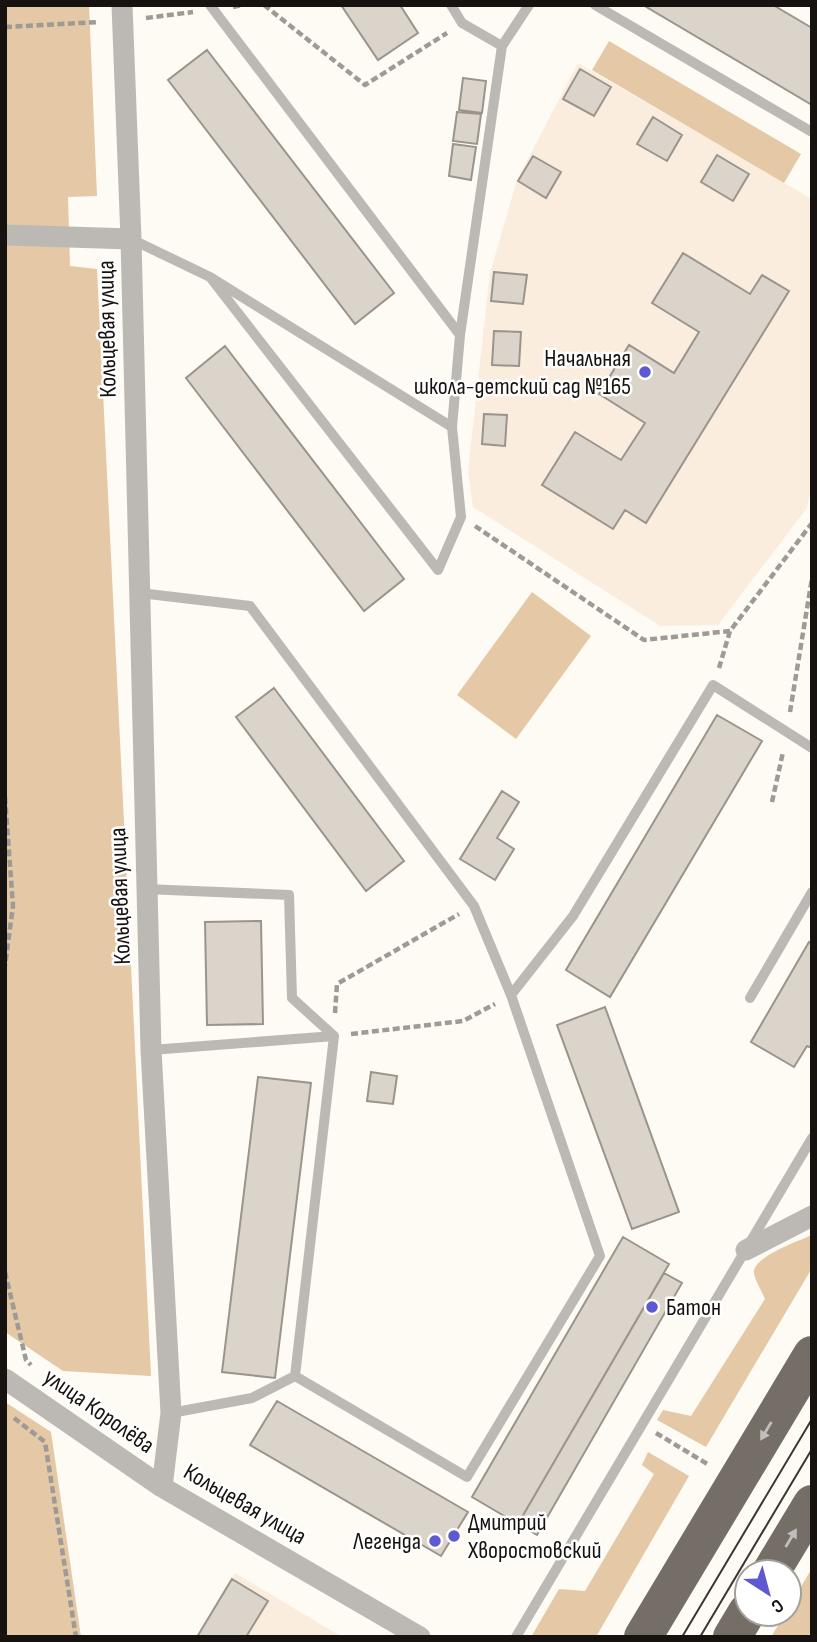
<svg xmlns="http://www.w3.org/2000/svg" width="817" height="1642" viewBox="0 0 817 1642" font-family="'Sofia Sans Condensed',sans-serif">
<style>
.built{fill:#faedde}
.green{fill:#e5c8a6}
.building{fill:#dbd4cb;stroke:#9b948c;stroke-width:2}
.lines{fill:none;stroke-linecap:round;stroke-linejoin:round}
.path{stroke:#9e9a95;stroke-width:4.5;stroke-dasharray:7 3.5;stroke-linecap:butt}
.lane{stroke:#bcb9b5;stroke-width:10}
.street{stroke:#bcb9b5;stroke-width:21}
.highway{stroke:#756e67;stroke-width:38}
.tram{stroke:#393633;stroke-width:2}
.oneway{fill:#c1bebb}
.poi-dot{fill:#5e58d1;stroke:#fff;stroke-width:2.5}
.labels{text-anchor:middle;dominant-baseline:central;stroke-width:5;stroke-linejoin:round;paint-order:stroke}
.street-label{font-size:24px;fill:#15120f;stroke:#fff}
.poi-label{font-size:24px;fill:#15120f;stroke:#fff;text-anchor:end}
</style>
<rect width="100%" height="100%" fill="#fefaf4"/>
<!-- built -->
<path class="built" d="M578 63 812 199V484L807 508 718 625 660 626 473 507 468 471 490 273 517 180Z
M235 1573 342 1637H197Z"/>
<!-- green -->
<path class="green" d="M5 5H89L97 196 68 197 70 266 97 269 151 1376 63 1371 5 1332Z
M609 41 801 154 784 183 592 70Z
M532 592 591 636 516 739 457 695Z
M812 1235V1268L706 1447 657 1420 663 1410 691 1416 765 1299C762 1291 755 1281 754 1273 752 1257 799 1241 812 1235Z
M5 1402 51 1432 81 1637H5Z
M648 1452 689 1476 596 1637H531L559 1589 585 1591 654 1474 642 1465Z
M812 1568V1630L808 1637H771L785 1614H789V1607Z"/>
<!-- building -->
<path class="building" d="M341 5H400L418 33 378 60Z
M643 5H773L812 28V105Z
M207 50 394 293 355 324 168 80Z
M580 69 611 87 594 116 563 99Z
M463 78 486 81 482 113 459 110Z
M457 112 481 114 477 144 453 141Z
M653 117 682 135 667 161 637 144Z
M453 144 476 147 471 180 449 176Z
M717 155 749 174 733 201 701 182Z
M533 156 561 172 546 198 518 181Z
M683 253 750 294 762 275 789 291 646 523 625 510 613 529 542 485 575 432 621 460 645 423 599 394 629 345 674 373 699 332 652 303Z
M494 272 527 275 523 304 491 301Z
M494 331 521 332 519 366 492 365Z
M225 346 404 579 364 611 186 378Z
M484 414 507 415 505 446 482 444Z
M274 688 404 861 366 891 236 717Z
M717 715 762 741 610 997 566 970Z
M502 791 519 802 497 838 514 849 495 880 460 859Z
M261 921 263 1024 207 1025 205 922Z
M809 942 812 944V1048L807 1046 794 1067 751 1042Z
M605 1007 679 1212 632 1229 557 1025Z
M371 1072 397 1076 393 1104 367 1101Z
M258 1077 311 1083 275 1378 222 1372Z
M623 1237 669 1264 518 1524 472 1497Z
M664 1273 682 1283 537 1535 518 1524Z
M277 1401 468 1512 441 1556 250 1445Z
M232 1579 268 1601 246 1637H197Z"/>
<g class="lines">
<!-- path -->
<path class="path" d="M264 5 365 85 447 33
M233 7 243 5
M146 18 193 12
M5 27 99 22
M475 526 644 640 730 631
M719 668 730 631 812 523
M790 712 812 578
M5 797 13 906 5 966
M772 802 783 752
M335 1013 337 984 459 914
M351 1034 463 1021 495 1004
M5 1272 26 1360 31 1365
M14 1418 45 1442 76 1637
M656 1433 709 1465"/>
<!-- lane -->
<path class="lane" d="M210 5 460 335
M451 5 462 23 502 46
M595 5 812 132
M131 239 210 277 452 427
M210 277 438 570 461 517 452 427 460 335 502 46 529 5
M140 593 250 606 474 906 511 995 600 1256 467 1477 295 1376 334 1036 292 998 289 895 145 889
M511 995 573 916 713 685 812 748
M750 998 812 892
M151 1050 334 1036
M171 1413 252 1398 295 1376
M516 1637 812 1138"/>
<!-- street -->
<path class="street" d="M122 5 131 239 151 1050 171 1413 162 1487
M5 235 131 239
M746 1250 812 1216
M5 1379 162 1487 420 1637"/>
<!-- highway -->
<path class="highway" d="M771 1572 812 1504
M643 1637 812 1355
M732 1637 747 1612"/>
<!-- tram -->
<path class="tram" d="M682 1637 812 1419
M700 1637 812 1449"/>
</g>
<!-- one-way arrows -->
<defs><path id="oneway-solid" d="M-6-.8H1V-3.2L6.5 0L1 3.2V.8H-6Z" transform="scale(1.75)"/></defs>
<g class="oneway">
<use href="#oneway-solid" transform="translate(766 1431) rotate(121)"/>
<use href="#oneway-solid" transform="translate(791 1538) rotate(-59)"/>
</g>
<!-- markers -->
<g class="poi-dot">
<circle cx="645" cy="372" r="7"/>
<circle cx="652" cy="1307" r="7"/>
<circle cx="454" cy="1536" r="7"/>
<circle cx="435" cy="1541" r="7"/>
</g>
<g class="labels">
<!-- street labels -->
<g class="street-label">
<text transform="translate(107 329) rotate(-91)">Кольцевая улица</text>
<text transform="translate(120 896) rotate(-92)">Кольцевая улица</text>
<text transform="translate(99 1411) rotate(35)">улица Королёва</text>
<text transform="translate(245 1504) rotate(30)">Кольцевая улица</text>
</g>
<!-- poi labels -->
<g class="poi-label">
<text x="631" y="358">Начальная<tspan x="631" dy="28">школа-детский сад №165</tspan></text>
<text x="666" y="1307" text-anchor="start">Батон</text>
<text x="468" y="1522" text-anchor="start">Дмитрий<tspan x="468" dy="28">Хворостовский</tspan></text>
<text x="421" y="1541">Легенда</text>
</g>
</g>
<!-- border -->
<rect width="817" height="1642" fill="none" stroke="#15120f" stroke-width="14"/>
<!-- north arrow -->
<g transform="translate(768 1593) rotate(144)"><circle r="33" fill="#ffffff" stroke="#a1a09f" stroke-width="2"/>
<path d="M0-5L12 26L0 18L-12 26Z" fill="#5e58d1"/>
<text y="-10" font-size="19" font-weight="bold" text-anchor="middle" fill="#15120f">С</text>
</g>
</svg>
